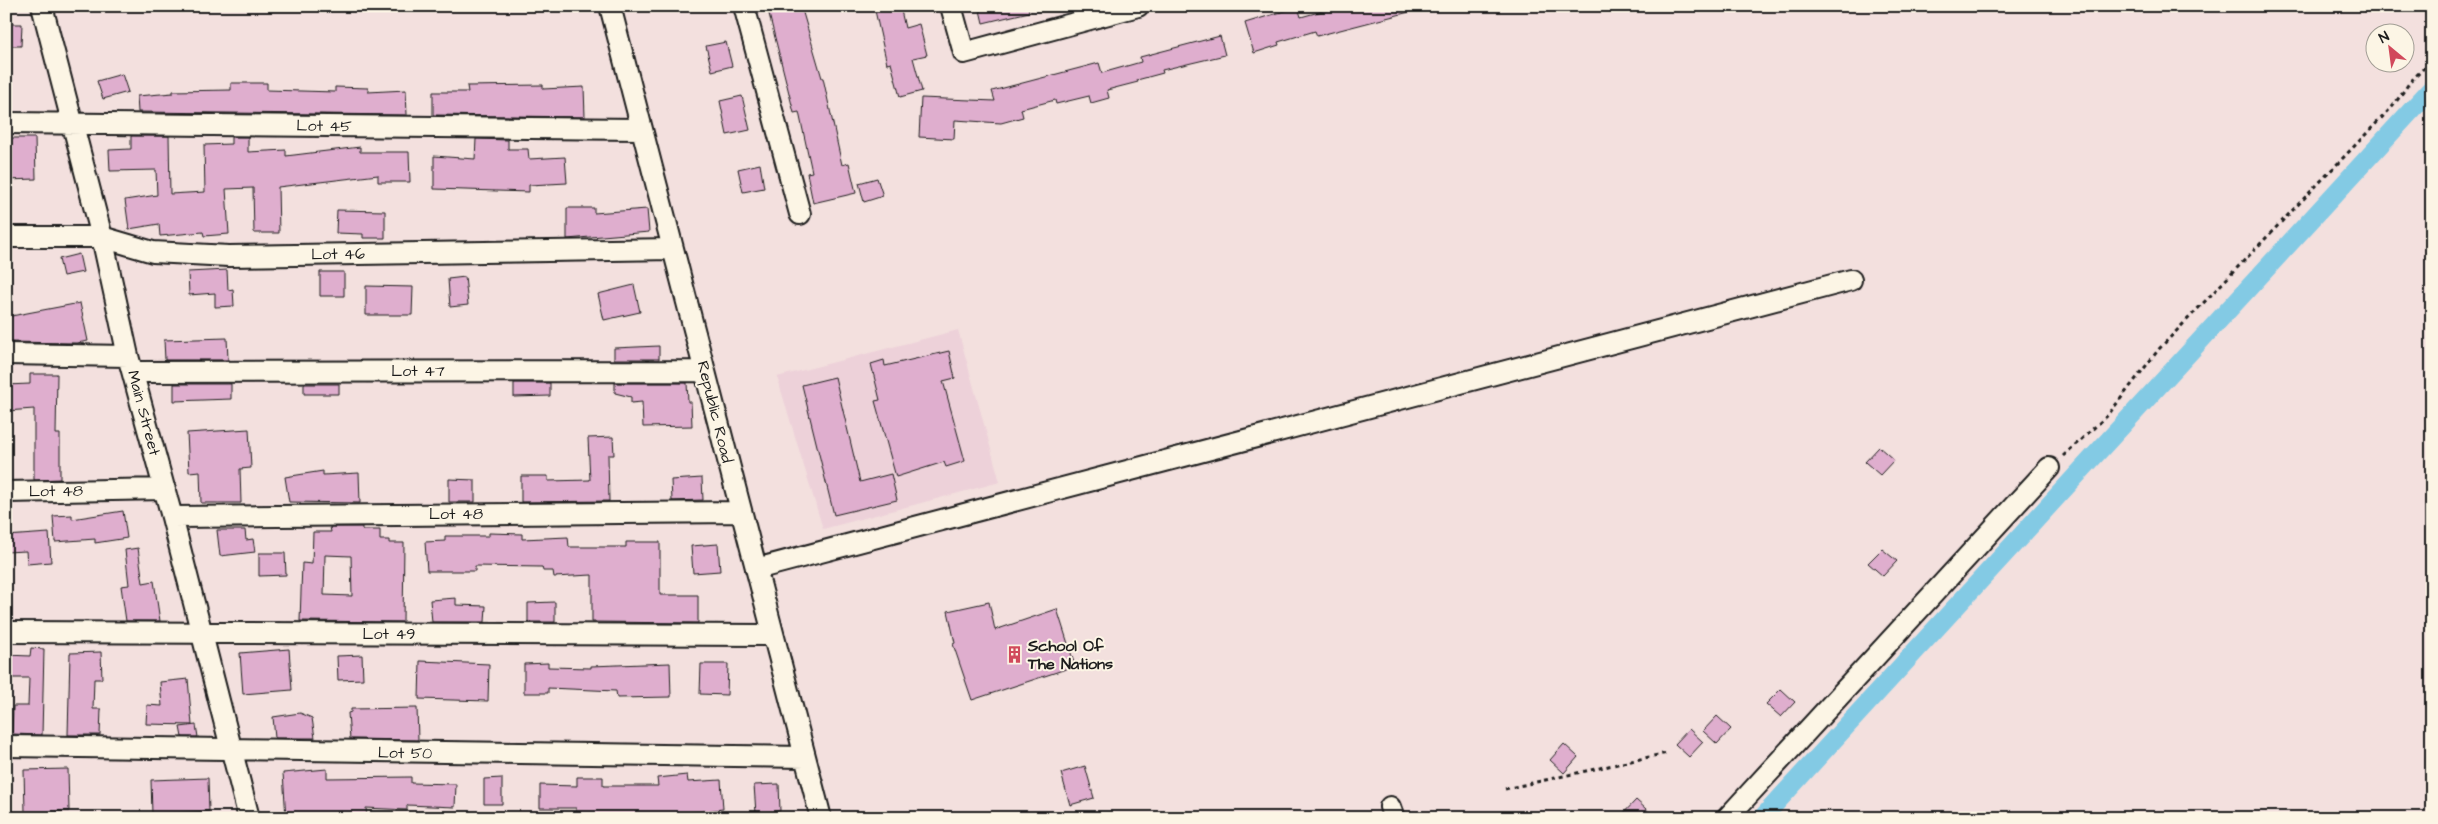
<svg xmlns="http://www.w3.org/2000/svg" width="2438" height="824" viewBox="0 0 2438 824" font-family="'Architects Daughter',sans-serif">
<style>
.built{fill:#edd1d9}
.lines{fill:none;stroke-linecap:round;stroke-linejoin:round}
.canal{stroke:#83cae4;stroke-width:19}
.building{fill:#dfaece;stroke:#1c1c1c;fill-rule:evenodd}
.minor-casing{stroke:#1c1c1c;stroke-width:24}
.path{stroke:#1c1c1c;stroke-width:3;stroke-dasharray:4 4;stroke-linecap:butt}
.minor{stroke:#fcf5e5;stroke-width:20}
.labels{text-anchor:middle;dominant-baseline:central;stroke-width:4;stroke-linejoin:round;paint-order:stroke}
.street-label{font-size:16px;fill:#1c1c1c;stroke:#fcf5e5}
.poi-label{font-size:16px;font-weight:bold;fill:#1c1c1c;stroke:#fcf5e5;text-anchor:start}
</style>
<rect width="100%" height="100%" fill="#f3e0de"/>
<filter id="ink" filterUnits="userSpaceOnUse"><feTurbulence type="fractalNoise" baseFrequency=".02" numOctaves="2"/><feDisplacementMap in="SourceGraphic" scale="10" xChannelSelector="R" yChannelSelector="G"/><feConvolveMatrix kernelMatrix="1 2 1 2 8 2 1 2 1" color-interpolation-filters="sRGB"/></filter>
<g filter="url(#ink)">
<!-- built -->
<path class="built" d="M958 330 1000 482 823 529 777 377Z"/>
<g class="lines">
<!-- canal -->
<path class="canal" d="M1762 818 2432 88"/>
</g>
<!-- building -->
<path class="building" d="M767 6H801L822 78H823L842 165 849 163 856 193 813 203 807 173 812 172 799 112 794 113Z
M874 6H900L905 28 919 24 927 55 913 58 922 91 900 97 891 63 887 64Z
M979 6H1028L1029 12 983 23Z
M1340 6H1412L1413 11 1317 36 1315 31 1278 42 1279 45 1254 53 1245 23 1298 7 1301 17Z
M6 24H22L21 46H6Z
M1220 36 1225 55 1162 70 1163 73 1137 80 1138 82 1107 90 1109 98 1091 103 1089 96 1056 104 1055 100 1021 109 1023 117 1001 123 955 120 954 139 919 137 921 98 995 101 992 91 1099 63 1102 73 1141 62 1140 57Z
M726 42 732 66 712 71 706 46Z
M122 74 128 92 103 99 97 81Z
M231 83H267V90L335 92V87L368 88V92L406 90 407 115 138 112 137 96 173 93V91L231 90Z
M543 85V89L584 87 585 117 433 115V92H468L467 86Z
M742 96 750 130 727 135 720 101Z
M131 136H169L170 194 205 192 204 145 231 144V137H248V152L286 150V156L360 147V152H409L410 182H378V175L278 187 279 233H254L253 188 226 189 229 234 204 236 203 232 160 236 159 224 129 229 125 200 157 195 156 170 110 171 109 150 131 149Z
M6 138H35L36 179 6 180Z
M476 139 508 140V149H528L529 159 565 157 567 183 529 185V192L434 189V156L475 159Z
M760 164 764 188 743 192 738 169Z
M877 178 883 196 864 202 859 183Z
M567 208H594V213L647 209 649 232 567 239Z
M337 210 385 211V238H363V234L336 233Z
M79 254 83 272 63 276 59 259Z
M227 270 228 290 233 289 234 306 215 307V293L189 295 188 272Z
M320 272H344V296H320Z
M465 277 468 305 450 307 448 279Z
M634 285 640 312 604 320 598 294Z
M366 286 413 287 412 315H366Z
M80 303 88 341 77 343 6 342V317Z
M227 338 228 360H165L164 340Z
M659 346V359H614V348Z
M949 351 955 378 943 381 965 461 946 467 944 462 896 477 875 401 880 400 871 364 884 360 885 366Z
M30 374H57L56 434H60V479L34 480V409L6 411V385L30 384Z
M835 377 860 482 891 474 897 500 834 515 802 385Z
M514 383H550V396L514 397Z
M615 383H687L688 402H691L692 426 643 427 642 402 631 403V397L615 393Z
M174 384H231V399L174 401Z
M304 384H339V394H304Z
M249 429 251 468 240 469 241 503H201L200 471 189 472 187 433Z
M613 437 614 455H608L609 501 521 502V476H548V481L590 480 588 438Z
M1879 447 1894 460 1880 475 1865 462Z
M323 471V475L359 473 360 503 289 502 285 477Z
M702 478 703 500 672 501 671 480Z
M449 479 475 480V502H449Z
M123 511 127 538 95 543V539L55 542 53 516 72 515V519Z
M330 527H362V530H380V540H389V543H404L403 622 300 621 302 563 312 564 313 532H331ZM325 555 351 556 352 596 324 595Z
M217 530H245L246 540 253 539 255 552 220 556Z
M49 533 51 562 27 564 26 551 6 552V536Z
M489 533 522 534V539L568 537 569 547H626V542H660V595H698V623L592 622V575L554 577 553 571H543L542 567 475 566V571H427L425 542 445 541V536H489Z
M718 544 720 571 693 573 691 546Z
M138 548 143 583 154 581 160 621H126L121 586 129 585 125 550Z
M1882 549 1897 561 1883 576 1868 563Z
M259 553H285L286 575 259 576Z
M456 598V605L486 606 485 622H432L430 600Z
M555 602V622H528V603Z
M989 602 995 630 1057 609 1075 666 972 700 953 644 955 643 948 611Z
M31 648 44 649 42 735 12 734 13 706H28L29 678H6V655L30 656Z
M289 649 292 690 243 694 240 653Z
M101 652 102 679H94L93 709H101L100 735H68L70 653Z
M362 655 363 679 338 680 337 656Z
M420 661 489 664 488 701 419 699Z
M548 663V667L591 668V666L670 663 671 697 617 698 616 691 548 688V693H524V664Z
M701 664H728L727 695 700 694Z
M188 679 192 725 146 724 147 705 162 706 160 682Z
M1781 689 1795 702 1781 717 1766 704Z
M417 708 418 740 350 739 348 713 351 712V709Z
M300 713 312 718 315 738H275L273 717Z
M1717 716 1731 729 1717 744 1703 731Z
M196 725 198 737H182L180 727Z
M1689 729 1703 742 1689 757 1675 744Z
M1564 744 1578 757 1564 773 1550 760Z
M1085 766 1094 798 1070 805 1061 773Z
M68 769 69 811 25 812 24 770Z
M327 769V778L411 777V783L456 784 455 807 407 805V810L366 808 367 818H286L283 773Z
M687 775 688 782 721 780 723 809 641 818H610V815L576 814V808H540V785L577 786V777H603V786H658L657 778Z
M208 778 209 811 152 814 151 780Z
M502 778V804H484V779Z
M779 784 780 811 756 813 754 785Z
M1636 800 1656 818H1619Z"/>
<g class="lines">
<defs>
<path id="minor" d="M42 6 102 237 128 356 172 517 249 818
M610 6 821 818
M744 6 800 214
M951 6 964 53 1138 6
M6 123 641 129
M6 237H102L153 252 229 256 673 249
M6 354 128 356
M133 372 704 371
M6 492 165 489
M172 517 740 512
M756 569 1851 280
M6 632 772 635
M6 746 805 757
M1390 807 1394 818
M1727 818 2049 468"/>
</defs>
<!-- minor casing -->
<use href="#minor" class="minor-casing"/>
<!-- path -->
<path class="path" d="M2063 456 2108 415 2159 349 2393 106 2410 82 2432 60
M1505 789 1667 753"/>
<!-- minor -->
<use href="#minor" class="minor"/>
</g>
</g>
<!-- icons -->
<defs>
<symbol id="building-bare" viewBox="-9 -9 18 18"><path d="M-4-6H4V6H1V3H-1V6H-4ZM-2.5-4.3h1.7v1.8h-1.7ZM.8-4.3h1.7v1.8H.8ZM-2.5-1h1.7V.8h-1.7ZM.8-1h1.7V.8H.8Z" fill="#d1495b" stroke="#fcf5e5" stroke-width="2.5" paint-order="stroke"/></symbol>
</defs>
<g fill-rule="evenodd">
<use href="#building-bare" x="1002" y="642" width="25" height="25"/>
</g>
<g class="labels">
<!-- street labels -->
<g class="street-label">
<text transform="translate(324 126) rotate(1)">Lot 45</text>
<text transform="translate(338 254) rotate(-1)">Lot 46</text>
<text x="418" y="371">Lot 47</text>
<text transform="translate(715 412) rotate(76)">Republic Road</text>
<text transform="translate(144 413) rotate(75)">Main Street</text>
<text transform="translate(56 491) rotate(-1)">Lot 48</text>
<text x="456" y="514">Lot 48</text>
<text x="389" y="634">Lot 49</text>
<text transform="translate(405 753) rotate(1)">Lot 50</text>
</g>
<!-- poi labels -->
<g class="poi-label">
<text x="1028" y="646">School Of<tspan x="1028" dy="18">The Nations</tspan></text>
</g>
</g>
<!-- margin -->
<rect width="2438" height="824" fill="none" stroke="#fcf5e5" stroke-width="25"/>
<rect x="12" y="12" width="2413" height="799" fill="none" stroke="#1c1c1c" stroke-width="2" filter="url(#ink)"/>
<!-- north arrow -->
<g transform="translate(2390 48) rotate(331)"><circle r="24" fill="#fcf5e5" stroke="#a29e95"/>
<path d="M0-4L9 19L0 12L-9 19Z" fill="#d1495b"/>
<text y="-8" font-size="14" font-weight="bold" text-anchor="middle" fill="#1c1c1c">N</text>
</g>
</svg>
